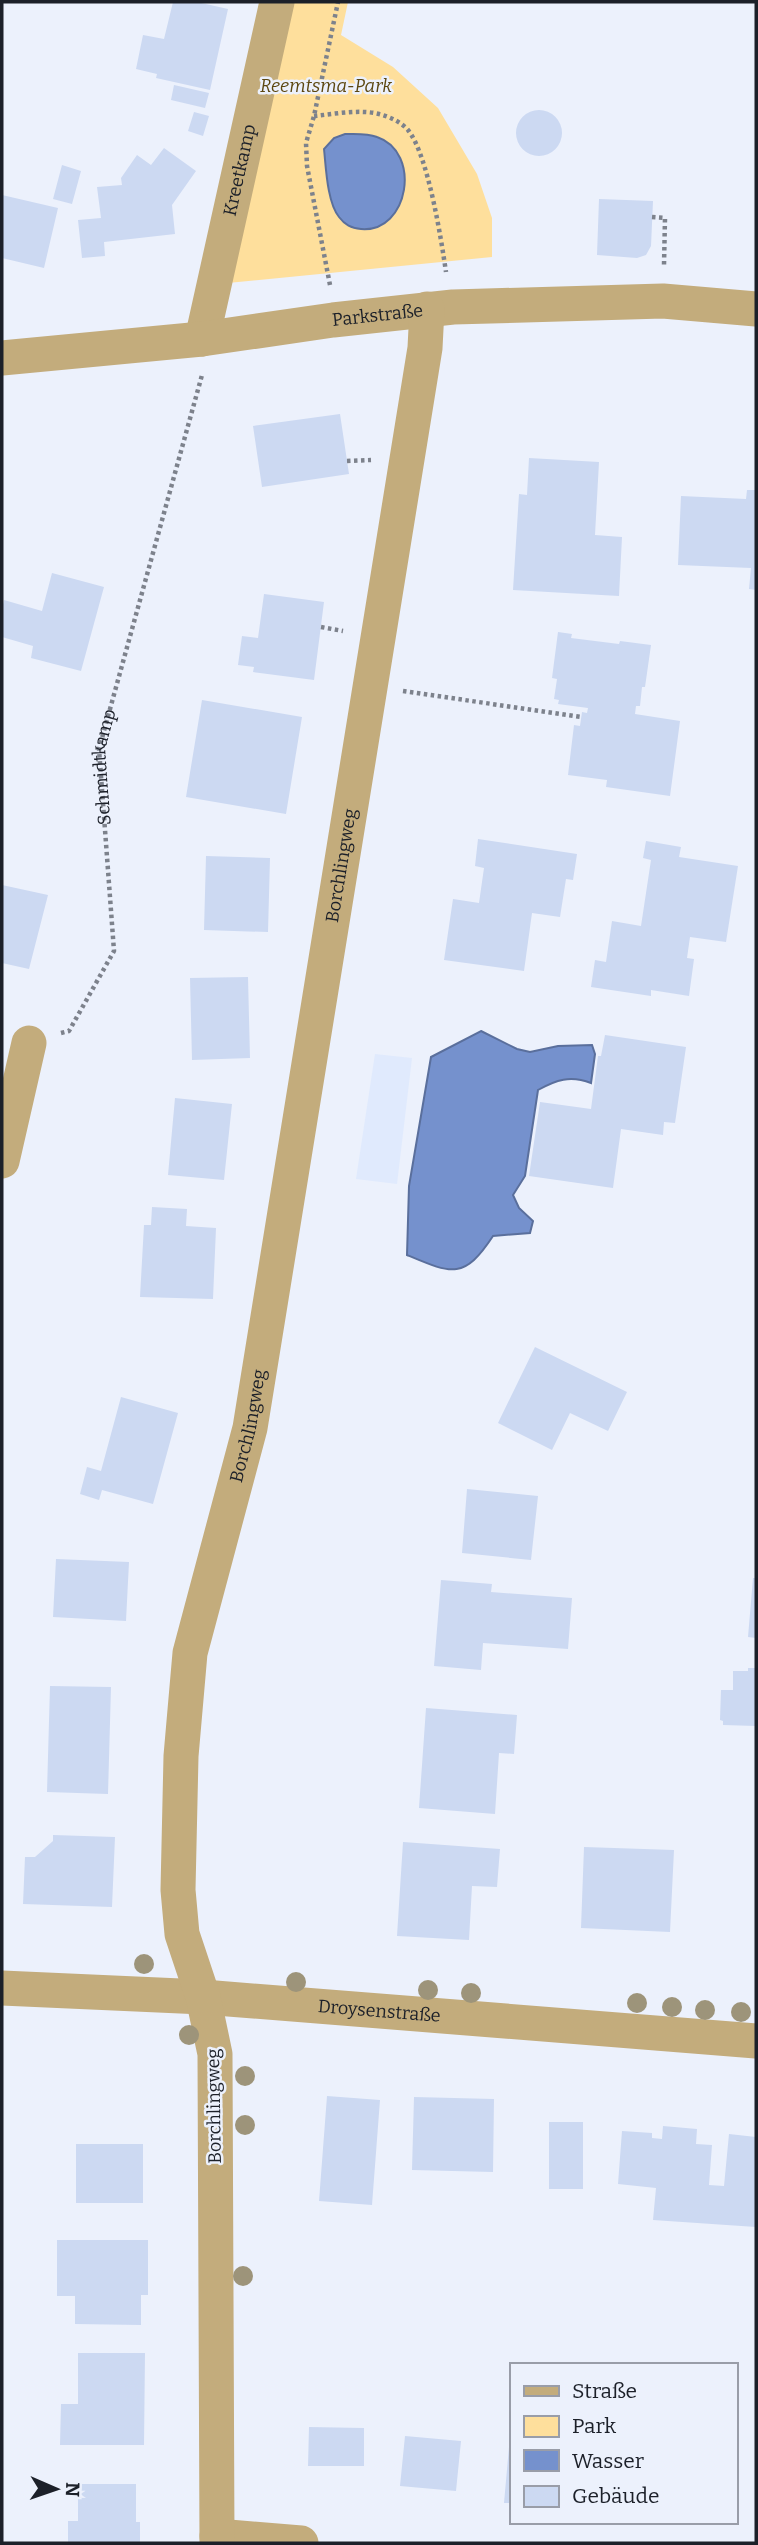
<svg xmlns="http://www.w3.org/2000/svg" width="758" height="2545" viewBox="0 0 758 2545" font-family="Bitter,serif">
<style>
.built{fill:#e0eafd}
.green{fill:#fedf9c;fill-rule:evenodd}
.water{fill:#7591cd;stroke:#5a6f9c;stroke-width:2}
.building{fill:#ccd9f2}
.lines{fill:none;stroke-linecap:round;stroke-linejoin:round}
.path{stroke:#7d828c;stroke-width:4.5;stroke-dasharray:3.5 3.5;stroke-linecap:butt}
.street{stroke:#c3ac7c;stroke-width:35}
.tree{fill:#9d947a}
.labels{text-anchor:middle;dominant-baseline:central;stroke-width:5;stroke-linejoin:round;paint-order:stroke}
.park-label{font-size:18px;font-style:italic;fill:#5c4710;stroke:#ecf1fc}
.street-label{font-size:18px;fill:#1c2029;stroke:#ecf1fc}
</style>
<rect width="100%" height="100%" fill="#ecf1fc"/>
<!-- built -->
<path class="built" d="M375 1054 412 1058 397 1184 356 1179Z"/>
<!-- green -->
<path class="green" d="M292 2H348L341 35 393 67 438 108 477 174 492 218V257L228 283ZM401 160 405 177 337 215 327 180Z"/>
<!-- water -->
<path class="water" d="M345 134C356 134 367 133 377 137 422 152 409 233 361 229 351 228 345 225 339 217 327 202 326 167 324 149L334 138Z
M481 1031 517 1049 530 1052 558 1046 592 1045 595 1054 591 1083C570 1075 556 1080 538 1090L525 1176 513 1195 519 1208 533 1221 530 1233 493 1236C464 1280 452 1274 407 1255L409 1186 431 1057Z"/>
<!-- building -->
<path class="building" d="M173 2H197L228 9 210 90 156 78 157 74 136 69 143 35 164 39Z
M174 85 209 93 205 108 171 100Z
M516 133a23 23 0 1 1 46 0a23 23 0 1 1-46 0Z
M194 112 209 116 203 136 188 131Z
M164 148 196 171 172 205 175 234 104 242 105 256 82 258 78 220 101 218 97 187 122 185 121 178 137 155 151 165Z
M62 165 81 171 72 204 53 199Z
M2 195 58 208 44 268 2 258Z
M599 199 653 201 651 246 646 255 637 258 597 255Z
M340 414 349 474 262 487 253 426Z
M529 458 599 462 595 535 622 537 619 596 513 590 519 494 527 495Z
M747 490H756V590L749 589 751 568 678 565 681 496 746 499Z
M52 573 104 587 81 671 31 658 33 646 2 637V609L4 600 42 611Z
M264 594 324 602 314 680 253 672 254 667 238 665 242 636 258 638Z
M558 632 572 634 571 638 619 644 620 641 651 645 645 687H642L640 706H636L635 714 680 721 670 796 606 787 607 780 568 775 574 725 580 726 582 712 587 713 588 708 558 704 559 700 554 699 557 679 552 678Z
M202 700 302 717 286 814 186 797Z
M478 839 577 854 573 880 566 879 560 917 532 913 524 971 444 960 453 899 479 903 484 868 475 866Z
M646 841 681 847 679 857 738 866 726 942 690 937 687 958 694 959 689 996 651 990V996L591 987 595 960 606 962 612 921 641 926 651 860 643 858Z
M206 856 270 858 268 932 204 930Z
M2 885 48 895 29 969 2 963Z
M248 977 250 1058 192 1060 190 978Z
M605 1035 686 1047 675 1123 664 1122 663 1135 621 1129 613 1188 529 1176 540 1102 591 1109 598 1056H601Z
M175 1098 232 1104 224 1180 168 1175Z
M152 1207 187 1209 186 1226 216 1228 213 1299 140 1297 144 1225H151Z
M535 1347 627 1392 608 1431 570 1413 552 1450 498 1423Z
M121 1397 178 1413 153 1504 102 1490 99 1500 80 1494 87 1467 101 1471Z
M467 1489 538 1496 531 1560 462 1553Z
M56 1559 129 1562 126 1621 53 1617Z
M753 1578H756V1638L748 1637Z
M441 1580 492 1584 491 1592 572 1598 568 1649 483 1643 481 1670 434 1666Z
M748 1668H756V1726L723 1725V1721L720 1720 721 1690H733V1671H748Z
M50 1686 111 1687 108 1794 47 1792Z
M426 1708 517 1715 514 1754 499 1753 495 1814 419 1808Z
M53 1835 115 1837 112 1907 23 1904 25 1857H35L53 1841Z
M403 1842 500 1849 497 1887 472 1886 469 1940 397 1936Z
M584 1847 674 1850 670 1932 581 1928Z
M327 2096 380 2100 372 2205 319 2201Z
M414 2097 494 2099 493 2172 412 2170Z
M549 2122H583V2189H549Z
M663 2126 697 2129 696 2144 712 2145 709 2185 724 2186 729 2134 756 2137V2227L653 2220 656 2188 618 2184 622 2131 652 2133V2138L662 2139Z
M76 2144H143V2203H76Z
M57 2240H148V2295H141V2325L75 2324V2296H57Z
M78 2353H145L144 2445H60L61 2404H78Z
M309 2427 364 2428V2466H308Z
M405 2436 461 2441 456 2491 400 2486Z
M509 2447H511V2503H504Z
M78 2484H136V2522H140V2543H68V2521H78Z"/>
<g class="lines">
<!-- path -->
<g class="path">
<path d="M314 116C335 114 359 109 379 114 390 117 401 122 408 130 428 155 441 238 446 272"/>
<path d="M652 217 665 218 664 265"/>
<path d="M330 285 307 166 306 143 314 116 338 2"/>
<path d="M347 461 371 460"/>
<path d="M321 627 343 631"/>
<path d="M403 691 581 717"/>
<path id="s1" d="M61 1033 69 1031 114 951 99 749 202 375"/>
</g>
<!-- street -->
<g class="street">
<path id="s2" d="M202 339 277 2"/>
<path id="s3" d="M2 358 202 339 333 320 453 307 663 301 756 309"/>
<path d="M2 1161 29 1043"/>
<path id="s4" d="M2 1988 203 1997 756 2041"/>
<path d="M217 2536 301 2543"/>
<path id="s5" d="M217 2543 215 2054 203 1997 182 1934 178 1890 181 1756 190 1653 250 1428 425 348 427 309"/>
</g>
</g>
<!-- trees -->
<g class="tree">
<circle cx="144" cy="1964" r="10"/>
<circle cx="296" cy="1982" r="10"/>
<circle cx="428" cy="1990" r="10"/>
<circle cx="471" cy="1993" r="10"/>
<circle cx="637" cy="2003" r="10"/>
<circle cx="672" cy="2007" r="10"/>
<circle cx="705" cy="2010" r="10"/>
<circle cx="741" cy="2012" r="10"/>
<circle cx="189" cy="2035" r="10"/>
<circle cx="245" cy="2076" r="10"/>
<circle cx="245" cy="2125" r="10"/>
<circle cx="243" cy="2276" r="10"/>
</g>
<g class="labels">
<!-- park labels -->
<g class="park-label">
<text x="326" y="86">Reemtsma-Park</text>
</g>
<!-- street labels -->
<g class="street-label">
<text stroke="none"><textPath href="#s2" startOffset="173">Kreetkamp</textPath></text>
<text stroke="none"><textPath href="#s3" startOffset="378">Parkstraße</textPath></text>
<text stroke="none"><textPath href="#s1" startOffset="285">Schmidtkamp</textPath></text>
<text stroke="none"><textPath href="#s5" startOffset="1698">Borchlingweg</textPath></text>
<text stroke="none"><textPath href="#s5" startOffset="1130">Borchlingweg</textPath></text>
<text stroke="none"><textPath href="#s4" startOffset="378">Droysenstraße</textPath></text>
<text transform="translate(214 2106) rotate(-91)">Borchlingweg</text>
</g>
</g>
<!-- border -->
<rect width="758" height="2545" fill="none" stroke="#1c2029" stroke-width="7"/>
<!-- legend -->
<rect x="510" y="2363" width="228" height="161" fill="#ecf1fc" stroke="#999da8" stroke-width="2"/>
<rect x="524" y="2386" width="35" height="10" fill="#c3ac7c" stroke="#999da8" stroke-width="2"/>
<text x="572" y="2398" font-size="21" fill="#1c2029">Straße</text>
<rect x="524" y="2416" width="35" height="21" fill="#fedf9c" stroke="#999da8" stroke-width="2"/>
<text x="572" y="2433" font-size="21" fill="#1c2029">Park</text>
<rect x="524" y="2450" width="35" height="21" fill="#7591cd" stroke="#999da8" stroke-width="2"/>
<text x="572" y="2468" font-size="21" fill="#1c2029">Wasser</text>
<rect x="524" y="2486" width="35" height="21" fill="#ccd9f2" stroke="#999da8" stroke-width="2"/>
<text x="572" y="2503" font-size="21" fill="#1c2029">Gebäude</text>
<!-- north arrow -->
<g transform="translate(56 2489) rotate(92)" stroke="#ecf1fc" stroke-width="5" paint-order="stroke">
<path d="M0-5L12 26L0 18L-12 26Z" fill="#1c2029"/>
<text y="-10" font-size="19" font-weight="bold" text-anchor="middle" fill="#1c2029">N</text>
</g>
</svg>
